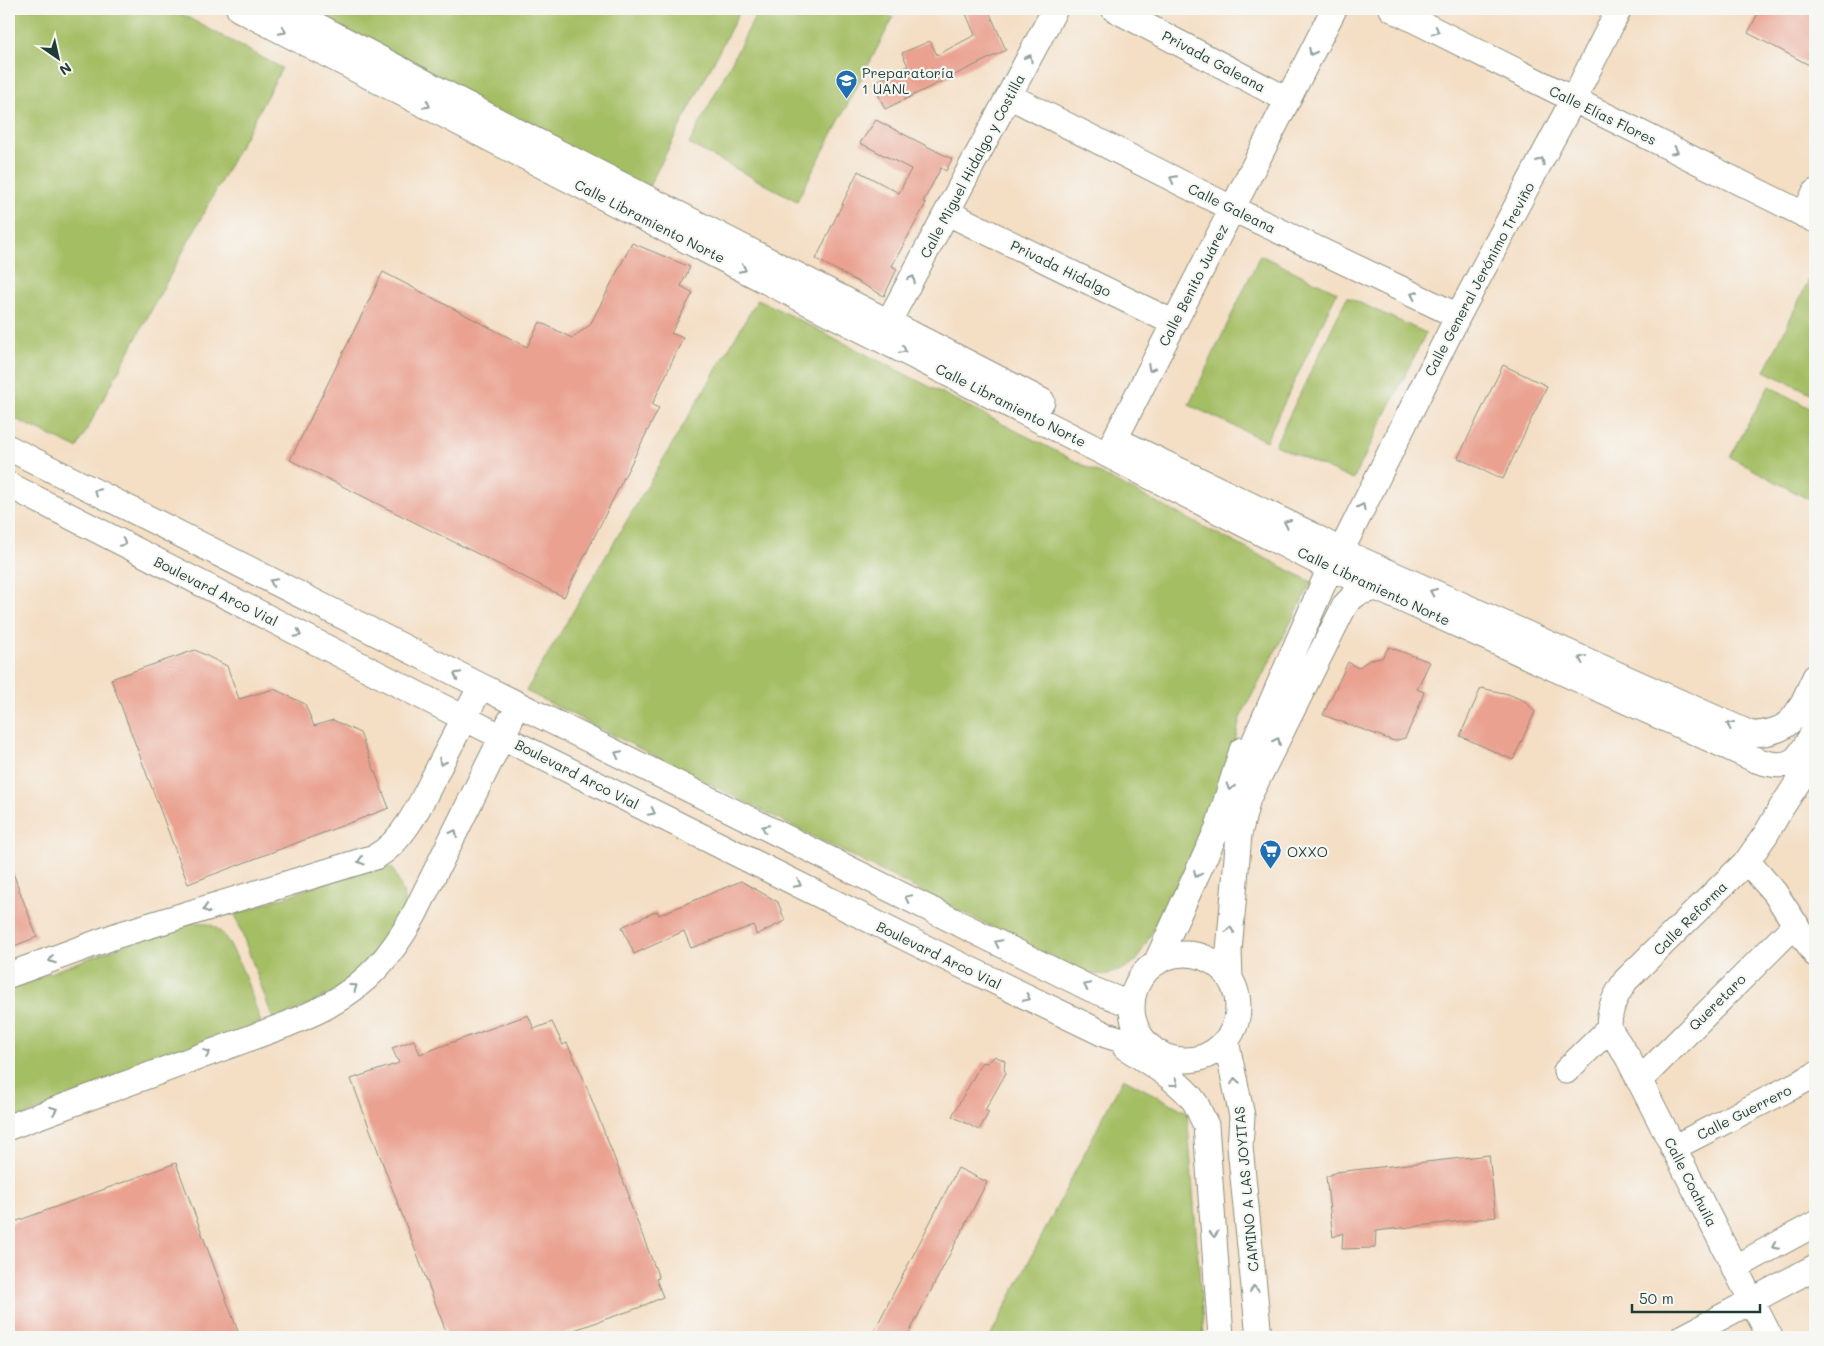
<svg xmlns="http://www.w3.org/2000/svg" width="1824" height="1346" viewBox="0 0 1824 1346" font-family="Mali,sans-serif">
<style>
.green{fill:#a4be64;stroke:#627e4c}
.building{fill:#eaa190}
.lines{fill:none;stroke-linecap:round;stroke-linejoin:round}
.minor-casing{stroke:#8a8e7c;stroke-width:27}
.minor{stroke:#fff;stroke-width:25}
.oneway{stroke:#8f9e9a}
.labels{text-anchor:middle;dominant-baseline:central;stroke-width:4.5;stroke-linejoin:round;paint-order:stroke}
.street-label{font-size:14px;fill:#1f3d34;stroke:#f6f6f2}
.poi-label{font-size:14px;fill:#1f3d34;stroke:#f6f6f2;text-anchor:start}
</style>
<rect width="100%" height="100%" fill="#f6f6f2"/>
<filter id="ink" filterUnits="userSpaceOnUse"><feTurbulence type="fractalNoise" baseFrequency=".02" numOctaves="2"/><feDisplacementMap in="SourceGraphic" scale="10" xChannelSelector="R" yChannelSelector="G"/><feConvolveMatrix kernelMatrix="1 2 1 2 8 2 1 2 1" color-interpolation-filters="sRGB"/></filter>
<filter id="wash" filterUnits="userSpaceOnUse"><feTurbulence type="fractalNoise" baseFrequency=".0096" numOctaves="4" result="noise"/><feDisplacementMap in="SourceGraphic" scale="20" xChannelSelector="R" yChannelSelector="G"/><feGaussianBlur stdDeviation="1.12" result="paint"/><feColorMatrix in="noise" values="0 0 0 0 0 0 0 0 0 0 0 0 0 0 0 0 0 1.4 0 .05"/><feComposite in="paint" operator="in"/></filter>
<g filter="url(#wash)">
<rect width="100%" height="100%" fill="#f4dec4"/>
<!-- green -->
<path class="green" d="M9 9H172L282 68 77 448 9 416Z
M291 9H741L646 192Z
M759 9H877L893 18 797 201 689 144Z
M1260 255 1337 292 1266 441 1189 405Z
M1815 267V395L1765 371Z
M1347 297 1426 333 1353 480 1275 445Z
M758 299 1312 582 1240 718 1223 797 1137 960C1114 976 1099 979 1073 968L526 691Z
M1769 386 1815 411V503L1730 457Z
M379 864 393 869C400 885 409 899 402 916L354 981 274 1022 235 914Z
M186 922C194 923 207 922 213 926 235 937 253 1000 261 1023L9 1122V988Z
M1123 1078 1187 1112 1204 1337H990Z"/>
<g id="blocks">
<!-- building -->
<path class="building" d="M964 9H988L1006 50 885 109 873 83 908 66 902 53 930 41 937 55 975 35Z
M1760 9H1815V68L1748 33Z
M876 120 952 159 946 171 941 168 923 202 926 203 892 266 897 269 884 296 816 259 858 171 899 193 911 169 860 143Z
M632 243 690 267 681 286 693 293 671 333 683 338 652 405 659 408 564 597 290 460 383 272 527 347 540 322 572 338 590 325Z
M1503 365 1547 386 1503 479 1458 458Z
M1389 647 1430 662 1417 689 1424 692 1415 717 1405 738 1394 741 1323 715 1348 662 1358 668 1369 660 1382 658Z
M195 650 227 666 239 699 274 689 305 704 314 726 333 720 360 733 389 808 188 884 111 679Z
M1481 688 1508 694 1525 701 1535 712 1513 760 1460 736Z
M9 865H10L37 937 9 948Z
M741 881 778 902 785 921 756 935 754 925 691 948 684 931 634 954 622 927 657 911 659 915Z
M528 1015 534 1029 552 1022 563 1045 567 1043 582 1075 630 1198H628L659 1278 656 1279 663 1297 638 1308 554 1337H448L351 1079 399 1063 392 1048 414 1040 420 1054Z
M995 1056 1005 1061 1004 1069 1006 1073 985 1110 989 1112 979 1130 952 1116 982 1062 988 1063Z
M1489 1155 1496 1217 1376 1231 1375 1248 1342 1249 1343 1233 1333 1237 1326 1177 1336 1172Z
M176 1163 240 1337H9V1224Z
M958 1168 987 1182 907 1337H871Z"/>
</g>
</g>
<g filter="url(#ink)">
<use href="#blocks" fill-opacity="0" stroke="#8a8e7c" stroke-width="1"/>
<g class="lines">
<defs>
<path id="minor" d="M239 9 715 255 1330 568 1377 588 1756 760C1793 773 1799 759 1815 729
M286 9 513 129 1042 401
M1114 9 1288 100
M1392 9 1815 220
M1009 96 1231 208 1458 316
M948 213 1174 323
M1804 215 1815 192
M881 336 1055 9
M1129 446 1310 534 1341 551 1751 734C1794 734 1799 711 1815 677
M9 448 481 686 1091 989 1132 1005
M1109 455 1115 439 1334 9
M9 485 464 718 936 953 1106 1035 1151 1049
M1248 798 1252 747 1330 568 1341 551 1458 316 1573 100 1619 9
M1747 861 1775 893 1815 954
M1132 1007a53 53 0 1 1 106 0a53 53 0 1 1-106 0Z
M1156 963 1217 830 1242 750
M9 975 118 935 375 857C407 840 426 792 442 761 455 736 468 711 481 686
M1230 979 1229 951 1239 834 1248 798 1345 605C1356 592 1362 591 1377 588
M1609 1029 1627 1056 1770 1337
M1226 1041 1242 1116 1240 1147 1259 1337
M1125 1047C1146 1060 1183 1083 1196 1104 1199 1110 1202 1118 1206 1125L1221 1337
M1566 1071 1609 1029C1609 1008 1614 998 1626 980L1747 861 1766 834 1780 810 1813 759
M1639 1081 1796 924
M9 1127 288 1024C301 1018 315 1013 327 1006 368 983 391 956 414 915L510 721
M1673 1148 1815 1075
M1734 1268 1815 1224
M1684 1337 1815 1267"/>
</defs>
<!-- minor casing -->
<use href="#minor" class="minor-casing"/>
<!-- minor -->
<use href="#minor" class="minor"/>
</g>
<!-- one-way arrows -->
<defs><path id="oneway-chevron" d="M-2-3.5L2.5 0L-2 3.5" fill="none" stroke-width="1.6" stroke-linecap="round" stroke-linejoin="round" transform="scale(1.25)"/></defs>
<g class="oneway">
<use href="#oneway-chevron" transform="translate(283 31) rotate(27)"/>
<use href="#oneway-chevron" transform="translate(1436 31) rotate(27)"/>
<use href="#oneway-chevron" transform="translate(1312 52) rotate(117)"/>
<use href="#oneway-chevron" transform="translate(1029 58) rotate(-62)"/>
<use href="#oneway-chevron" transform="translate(427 105) rotate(27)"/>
<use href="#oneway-chevron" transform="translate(1675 151) rotate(26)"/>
<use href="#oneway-chevron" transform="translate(1541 161) rotate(-62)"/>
<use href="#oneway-chevron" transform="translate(1173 179) rotate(-153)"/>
<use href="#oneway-chevron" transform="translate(743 269) rotate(27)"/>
<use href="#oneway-chevron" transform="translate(912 279) rotate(-62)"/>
<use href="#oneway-chevron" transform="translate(1414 295) rotate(-155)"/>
<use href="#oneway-chevron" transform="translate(903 350) rotate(27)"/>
<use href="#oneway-chevron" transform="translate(1151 368) rotate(117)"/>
<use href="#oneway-chevron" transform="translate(97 492) rotate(-153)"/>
<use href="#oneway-chevron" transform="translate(1362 507) rotate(-63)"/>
<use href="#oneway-chevron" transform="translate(1287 523) rotate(-155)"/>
<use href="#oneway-chevron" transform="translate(123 543) rotate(27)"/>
<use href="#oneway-chevron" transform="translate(273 582) rotate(-153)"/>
<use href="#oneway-chevron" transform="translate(1433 592) rotate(-156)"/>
<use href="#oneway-chevron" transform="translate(298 634) rotate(27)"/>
<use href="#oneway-chevron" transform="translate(1582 659) rotate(-156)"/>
<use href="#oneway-chevron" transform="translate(457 675) rotate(-153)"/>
<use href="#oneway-chevron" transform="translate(1730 725) rotate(-156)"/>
<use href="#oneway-chevron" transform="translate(1277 741) rotate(-63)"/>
<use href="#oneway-chevron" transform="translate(618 754) rotate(-153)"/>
<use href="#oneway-chevron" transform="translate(442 762) rotate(117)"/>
<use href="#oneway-chevron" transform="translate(1230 787) rotate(107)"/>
<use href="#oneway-chevron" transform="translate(652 812) rotate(27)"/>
<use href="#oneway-chevron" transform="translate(765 828) rotate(-154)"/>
<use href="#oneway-chevron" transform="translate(454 833) rotate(-63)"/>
<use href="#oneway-chevron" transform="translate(361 861) rotate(163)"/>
<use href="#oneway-chevron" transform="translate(1197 874) rotate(115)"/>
<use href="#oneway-chevron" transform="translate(798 884) rotate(27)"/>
<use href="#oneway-chevron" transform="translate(908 898) rotate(-154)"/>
<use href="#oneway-chevron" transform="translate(206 909) rotate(163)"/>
<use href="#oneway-chevron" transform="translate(1230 930) rotate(-85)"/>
<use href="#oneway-chevron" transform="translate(998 943) rotate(-154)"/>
<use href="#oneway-chevron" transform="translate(52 960) rotate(160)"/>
<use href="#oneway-chevron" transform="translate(1087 986) rotate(-154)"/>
<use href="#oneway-chevron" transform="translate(354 987) rotate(-36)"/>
<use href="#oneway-chevron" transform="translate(1027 998) rotate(26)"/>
<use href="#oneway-chevron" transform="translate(207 1053) rotate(-20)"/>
<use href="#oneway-chevron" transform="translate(1235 1081) rotate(-100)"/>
<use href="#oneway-chevron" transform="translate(1175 1083) rotate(38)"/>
<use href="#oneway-chevron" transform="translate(54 1110) rotate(-20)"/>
<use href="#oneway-chevron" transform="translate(1214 1234) rotate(86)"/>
<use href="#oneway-chevron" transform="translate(1775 1246) rotate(152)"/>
<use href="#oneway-chevron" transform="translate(1254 1289) rotate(-96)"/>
</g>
</g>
<!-- icons -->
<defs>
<symbol id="university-pin" viewBox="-11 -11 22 30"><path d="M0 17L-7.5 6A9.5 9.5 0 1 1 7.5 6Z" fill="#1f6fb2" stroke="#f6f6f2"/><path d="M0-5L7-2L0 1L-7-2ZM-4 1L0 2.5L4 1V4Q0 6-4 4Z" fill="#fff"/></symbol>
<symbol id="supermarket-pin" viewBox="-11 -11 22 30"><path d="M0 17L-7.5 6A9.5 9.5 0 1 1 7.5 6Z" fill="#1f6fb2" stroke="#f6f6f2"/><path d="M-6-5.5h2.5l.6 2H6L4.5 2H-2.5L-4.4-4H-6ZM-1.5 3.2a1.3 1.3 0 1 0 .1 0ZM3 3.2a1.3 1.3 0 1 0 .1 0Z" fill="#fff"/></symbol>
</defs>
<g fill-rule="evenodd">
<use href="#university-pin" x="834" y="68" width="25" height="34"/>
<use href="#supermarket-pin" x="1258" y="838" width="25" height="34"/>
</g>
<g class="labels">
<!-- street labels -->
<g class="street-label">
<text transform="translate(1214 61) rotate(28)">Privada Galeana</text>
<text transform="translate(1603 115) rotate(26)">Calle Elías Flores</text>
<text transform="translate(972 166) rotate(-62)">Calle Miguel Hidalgo y Costilla</text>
<text transform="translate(1232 208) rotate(26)">Calle Galeana</text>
<text transform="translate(650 221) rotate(27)">Calle Libramiento Norte</text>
<text transform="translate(1061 268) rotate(26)">Privada Hidalgo</text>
<text transform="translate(1479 279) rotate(-62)">Calle General Jerónimo Treviño</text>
<text transform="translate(1193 285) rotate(-63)">Calle Benito Juárez</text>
<text transform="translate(1011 405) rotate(27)">Calle Libramiento Norte</text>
<text transform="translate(1374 586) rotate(25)">Calle Libramiento Norte</text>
<text transform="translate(216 591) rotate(27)">Boulevard Arco Vial</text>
<text transform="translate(577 774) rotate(27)">Boulevard Arco Vial</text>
<text transform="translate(1690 918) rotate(-45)">Calle Reforma</text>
<text transform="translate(939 955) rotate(26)">Boulevard Arco Vial</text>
<text transform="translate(1717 1002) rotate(-45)">Queretaro</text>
<text transform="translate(1744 1112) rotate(-27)">Calle Guerrero</text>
<text transform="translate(1691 1182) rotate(63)">Calle Coahuila</text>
<text transform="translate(1246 1189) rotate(-95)">CAMINO A LAS JOYITAS</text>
</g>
<!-- poi labels -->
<g class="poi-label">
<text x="862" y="72">Preparatoría<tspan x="862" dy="16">1 UANL</tspan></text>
<text x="1287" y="851">OXXO</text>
</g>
</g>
<!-- margin -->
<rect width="1824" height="1346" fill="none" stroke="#f6f6f2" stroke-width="30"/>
<!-- north arrow -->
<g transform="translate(58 58) rotate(146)" stroke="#f6f6f2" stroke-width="4" paint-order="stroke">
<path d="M0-4L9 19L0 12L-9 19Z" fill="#1f3d34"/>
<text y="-8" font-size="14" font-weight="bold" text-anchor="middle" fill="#1f3d34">N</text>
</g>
<!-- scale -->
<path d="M1632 1304v8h128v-8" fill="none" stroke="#1f3d34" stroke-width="2.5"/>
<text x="1639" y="1304" font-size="15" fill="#1f3d34" stroke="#f6f6f2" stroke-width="4" paint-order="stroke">50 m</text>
</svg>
